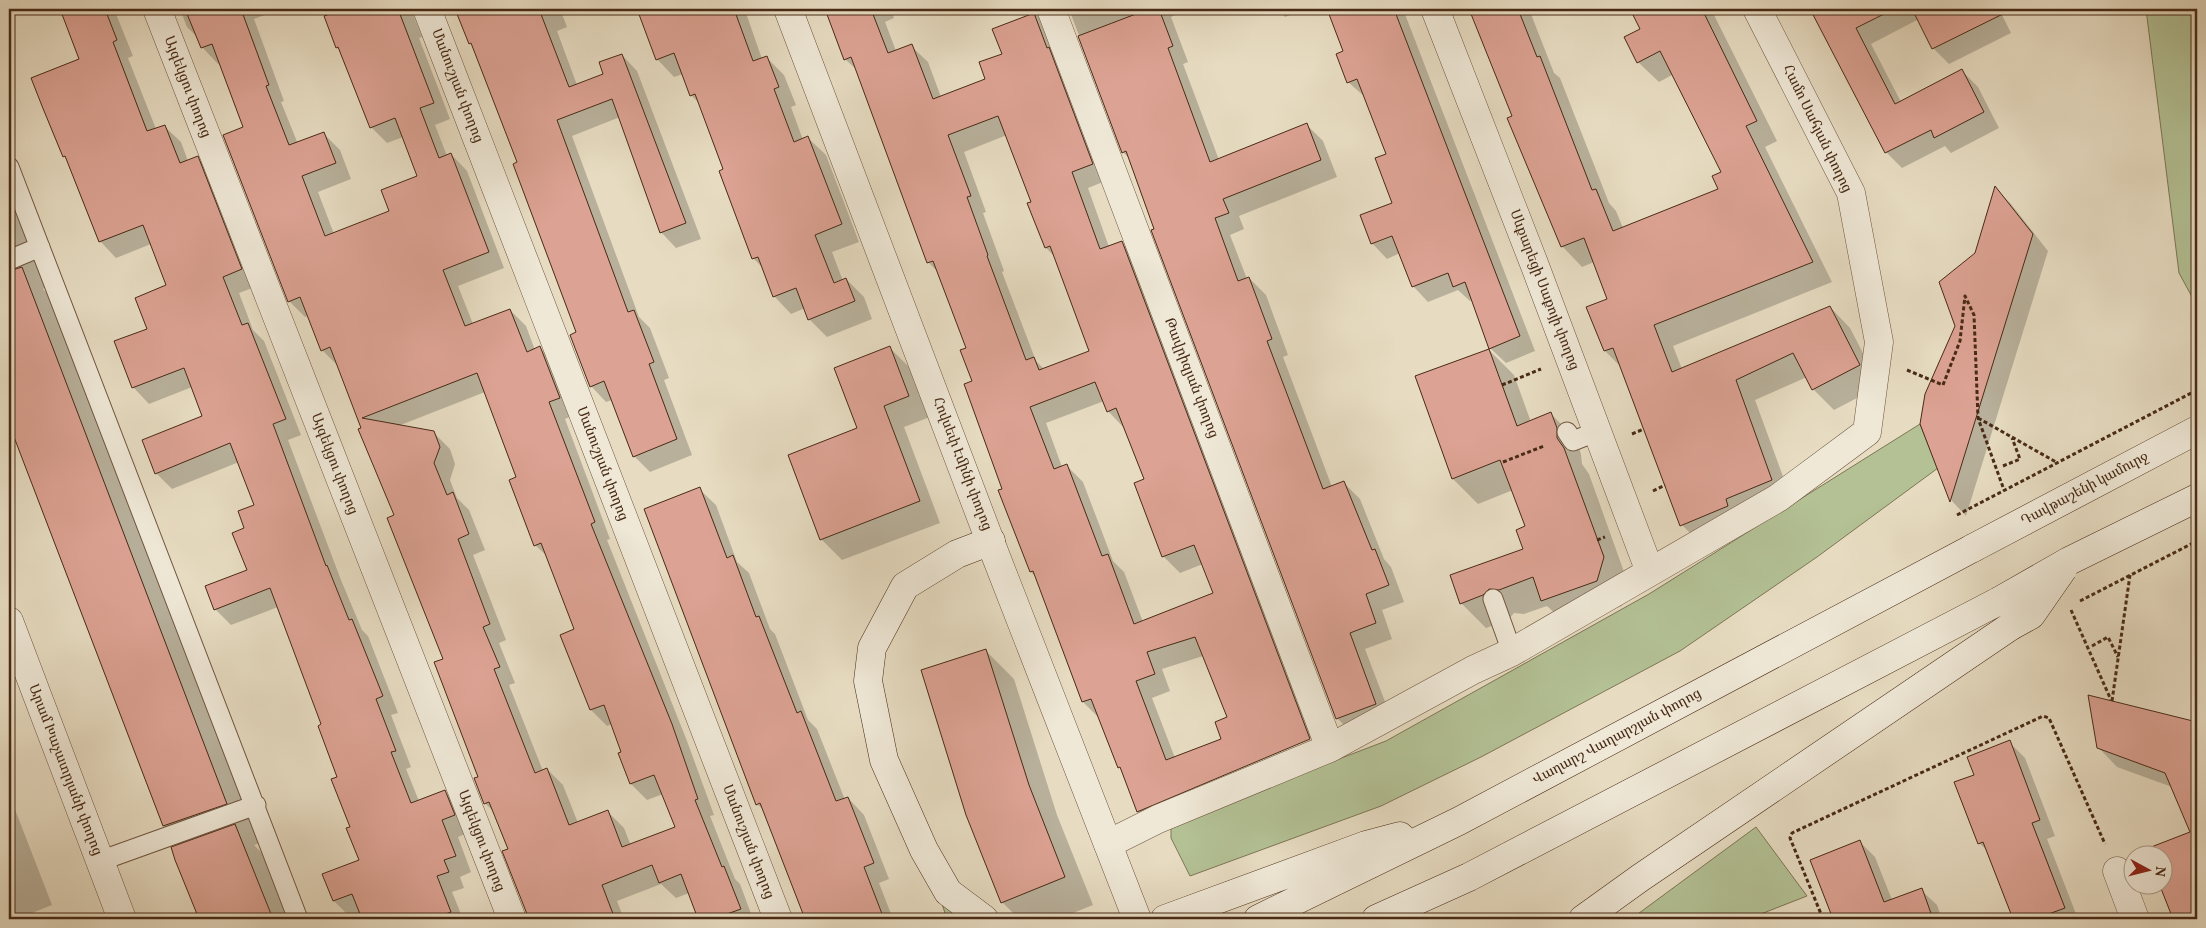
<svg xmlns="http://www.w3.org/2000/svg" width="2206" height="928" viewBox="0 0 2206 928" font-family="Vollkorn,'Noto Serif Armenian',serif">
<style>
.green{fill:#b3c195;stroke:#7e7655}
.shadow{fill:#0003;fill-rule:evenodd}
.building{fill:#dca293;stroke:#482a15;fill-rule:evenodd}
.lines{fill:none;stroke-linecap:round;stroke-linejoin:round}
.service-casing{stroke:#705640;stroke-width:21}
.minor-casing{stroke:#705640;stroke-width:29}
.tertiary-casing{stroke:#705640;stroke-width:29}
.secondary-casing{stroke:#482a15;stroke-width:29}
.path{stroke:#482a15;stroke-width:3;stroke-dasharray:4 2.5;stroke-linecap:butt}
.service{stroke:#efe8d7;stroke-width:19}
.minor{stroke:#efe8d7;stroke-width:28}
.tertiary{stroke:#efe8d7;stroke-width:28}
.secondary{stroke:#efe8d7;stroke-width:28}
.secondary-bridge-casing{stroke:#482a15;stroke-width:29;stroke-linecap:butt}
.path-bridge{stroke:#482a15;stroke-width:3;stroke-dasharray:4 2.5;stroke-linecap:butt}
.secondary-bridge{stroke:#efe8d7;stroke-width:28}
.labels{text-anchor:middle;dominant-baseline:central;stroke-width:4.5;stroke-linejoin:round;paint-order:stroke}
.street-label{font-size:14px;fill:#482a15;stroke:#efe8d7}
</style>
<rect width="100%" height="100%" fill="#e7dcc2"/>
<filter id="stains"><feTurbulence type="fractalNoise" baseFrequency=".004" numOctaves="4"/><feColorMatrix values="0 0 0 0 .2 0 0 0 0 .09 0 0 0 0 .02 0 0 0 .5 -.17"/></filter>
<radialGradient id="worn" r=".72"><stop offset=".6" stop-color="#630" stop-opacity="0"/><stop offset="1" stop-color="#630" stop-opacity=".3"/></radialGradient>
<!-- green -->
<path class="green" d="M2146 9H2197V306L2179 273Z
M1920 424 1938 468 1817 557 1680 651 1481 757 1381 806 1190 876 1171 838V826L1179 820 1386 741 1649 594Z
M1756 827 1807 896 1748 919H1631Z
M941 901 965 919H947Z"/>
<!-- shadow -->
<path class="shadow" d="M61 9H114L133 56 128 58 156 129 164 126 181 142 188 161 197 157 213 174 257 286 239 293 253 330 264 341 301 435 288 440 341 580 362 630 368 636 398 713 391 715 411 767 406 769 419 801 444 791 461 807 470 832 458 837 471 872 460 877 464 888 452 892 463 919H364L361 913 350 917 334 901 361 860 323 725 278 607 231 625 215 609 248 570 246 529 256 505 239 462 172 489 156 473 204 416 192 387 149 404 133 387 148 329 168 286 151 244 116 258 100 241 69 161 64 156 81 60Z
M180 9H268L270 13 254 19 284 101 281 102 298 144 323 133 340 150 351 179 318 192 334 234 391 211 419 177 403 137 387 143 371 127 341 52 337 47 325 17 346 9H411L422 37 419 38 450 119 435 125 447 156 451 154 467 171 504 268 458 286 473 324 510 310 526 326 535 350 540 348 556 364 576 414 565 419 610 539 607 540 687 741 714 815 710 816 735 879 740 884 753 919H699L689 893 676 898 661 884 617 901 624 919H528L509 850 495 813 485 803 445 659 396 516 338 366 322 350 308 316 305 317 289 301 245 127 220 63 218 64 202 47 198 38 187 27ZM485 392 518 477 535 545 549 558 576 630 562 635 591 710 607 726 612 724 623 752 619 754 631 784 647 800 663 794 676 828 631 846 624 828 608 812 578 823 563 785 547 769 543 771 509 685 515 683 499 643 506 640 473 555 485 550 469 510 457 498 450 480 455 464 450 449 433 432 398 426Z
M457 9H560L567 27 557 31 577 85 605 75 622 55 637 71 701 239 676 248 661 232 620 117 572 136 639 317 650 328 669 378 664 380 692 455 650 472 634 456 612 400 606 402 591 386 578 333 519 162Z
M638 9H757L746 13 762 59 767 58 784 75 796 105 791 107 803 140 808 138 826 155 859 242 832 252 843 281 846 279 864 297 872 319 827 337 809 319 805 308 791 314 774 296 764 269 753 258 725 170 700 104 691 95 683 74 674 77 657 59Z
M826 9H891L894 18 885 22 896 51 911 46 928 62 941 97 987 80 1003 54 994 29 1036 14 1052 30 1108 180 1088 188 1109 247 1122 243 1138 259 1326 756 1155 828 1138 811 1100 719 1083 702 1036 577 1031 572 1004 489 973 382 967 348 939 273 928 262 858 71 845 59ZM1007 135 1032 203 1046 248 1055 257 1091 352 1044 369 1036 361 1002 272 1004 271 983 213 986 212 964 152ZM1104 401 1108 411 1124 428 1145 480 1163 556 1180 573 1203 564 1214 594 1143 622 1124 572 1113 561 1083 482 1066 465 1062 467 1046 423ZM1203 656 1228 718 1223 740 1175 758 1152 698 1170 691 1162 669ZM1315 736 1316 738 1145 810V807Z
M1069 9H1188L1171 17 1188 62 1183 64 1219 160 1307 125 1323 141 1337 177 1239 216 1244 229 1230 235 1247 279 1249 278 1266 295 1288 355 1283 357 1332 487 1344 483 1360 499 1384 559 1391 567 1404 602 1382 610 1392 639 1365 649 1392 720 1353 734 1337 718 1130 159 1123 152Z
M1277 9H1306L1285 17Z
M1328 9H1403L1535 351 1506 363 1490 348 1473 300 1470 301 1458 290 1428 302 1413 286 1400 253 1387 259 1372 243 1393 204 1387 155 1365 97 1348 82 1345 52ZM1398 232V234L1378 242V240Z
M1465 9H1529L1554 73 1560 78 1609 203 1616 211 1623 228 1720 189 1723 172 1674 74 1659 82 1638 62 1642 29 1632 9H1711L1777 141 1765 147 1832 282 1673 346 1682 369 1830 307 1850 328 1880 386 1834 410 1813 389 1807 377 1755 400 1792 501 1702 545 1682 525 1621 367 1605 351 1588 307 1608 299 1594 262 1582 267 1562 246 1474 18Z
M1811 9H1999L2011 33 1949 64 1933 48 1919 19 1871 44 1901 102 1962 71 1978 87 1999 128 1951 153 1945 146 1902 168 1886 152Z
M9 172 52 284 43 289 60 306 264 842 254 845 273 864 295 919H200L176 860 183 844 164 826 9 422Z
M1996 189 2011 204 2048 251 1966 516 1952 501 1921 424 1956 326Z
M890 348 911 369 930 417 904 427 940 523 842 560 821 539 859 429Z
M1489 350 1514 375 1531 422 1551 414 1576 439 1581 454 1582 464 1589 474 1628 583 1622 606 1568 626 1547 606 1524 614 1514 613 1508 620 1486 628 1461 603 1524 550 1527 527 1513 490 1478 504 1453 479 1416 377Z
M699 489 716 505 737 562 749 573 770 629 775 634 808 720 817 729 845 800 848 798 864 815 889 879 879 883 893 919H807L765 811 757 804Z
M986 651 1014 679 1057 815 1093 905 1058 919H1019L1002 902Z
M2090 697 2197 723V919H2174L2161 886H2164V856L2192 833 2172 787 2117 767 2098 747Z
M2009 742 2025 758 2055 836 2047 839 2078 919H2014L1989 852 1979 843 1975 776Z
M9 794 52 905 17 919H9Z
M1860 842 1875 857 1892 900 1921 890 1937 905 1942 919H1834L1811 861Z"/>
<!-- building -->
<path class="building" d="M60 9H105L117 40 113 42 147 131 165 125 180 163 198 156 242 269 223 277 242 325 248 323 286 419 273 424 326 566 327 565 349 620 352 619 383 696 376 699 396 751 391 752 411 803 445 790 455 815 442 820 456 856 444 860 449 872 437 876 451 912 432 919H362L352 894 333 901 322 874 359 860 346 828 350 827 331 779 337 777 318 726 321 724 270 588 214 610 205 586 247 570 232 533 244 528 238 511 254 505 230 443 155 474 142 440 202 416 184 368 132 388 114 341 147 329 135 298 166 285 143 225 99 242 65 156 63 157 42 106 31 78 79 59Z
M185 9H241L269 85 266 86 289 145 324 132 336 163 302 176 325 236 389 211 381 190 417 176 395 118 370 128 338 47 336 48 324 16 343 9H398L434 103 420 108 439 158 451 153 489 252 443 270 465 326 510 309 527 352 540 346 560 398 549 402 595 522 591 524 672 724 698 799 695 800 722 867 724 866 741 909 713 919H698L681 874 659 883 652 865 602 885 615 919H529L502 851 508 849 489 802 484 804 474 778 478 777 434 662 443 659 387 518 394 515 358 429 361 428 330 347 321 351 300 297 288 302 223 135 243 127 212 44 201 48ZM477 373 516 477 509 480 534 546 541 543 574 629 560 635 590 710 604 705 621 752 618 753 630 784 654 775 675 827 622 847 608 810 569 825 547 768 535 773 494 669 500 667 483 627 490 624 458 539 469 534 453 492 447 495 434 463 440 447 434 431 362 418Z
M455 9H539L569 87 603 74 599 62 622 54 686 223 660 233 612 99 557 120 628 312 634 310 654 362 649 364 677 439 633 457 604 381 590 387 570 335 576 332 513 164 517 162 471 43 469 44Z
M637 9H734L753 61 767 56 779 87 774 89 794 142 808 136 842 224 815 235 834 283 846 278 855 301 808 320 796 288 773 297 758 257 752 259 719 171 723 169 695 94 690 96 674 53 656 60Z
M825 9H871L888 53 912 44 933 99 985 79 979 62 1002 54 992 29 1034 13 1047 48 1049 47 1093 164 1072 172 1100 249 1122 241 1310 739 1137 812 1120 767 1118 768 1091 699 1082 702 1033 571 1030 572 998 490 1002 489 964 384 972 381 960 350 966 348 933 261 927 263 851 57 844 60ZM998 116 1031 202 1027 203 1045 248 1050 246 1089 351 1039 370 1034 357 1026 360 987 256 988 255 967 197 971 196 948 135ZM1095 382 1107 412 1116 408 1144 479 1134 483 1162 557 1194 545 1213 593 1134 624 1108 554 1102 556 1067 464 1054 469 1030 407ZM1195 637 1227 717 1215 722 1221 739 1166 760 1136 681 1155 674 1147 652Z
M1149 9H1159L1173 46 1168 48 1210 162 1307 123 1321 160 1223 199 1229 213 1215 218 1238 281 1249 277 1272 339 1267 341 1323 489 1344 481 1372 550 1375 549 1389 585 1366 594 1376 623 1350 633 1376 704 1336 719 1151 230 1154 229 1126 151 1122 153 1078 36Z
M1327 9H1394L1520 336 1489 349 1465 282 1453 287 1448 273 1412 287 1392 236 1371 244 1360 215 1392 203 1375 158 1386 154 1357 79 1347 83 1336 54 1343 51Z
M1469 9H1518L1537 57 1540 56 1592 190 1596 189 1613 231 1718 189 1712 176 1721 172 1660 51 1637 63 1624 37 1640 29 1630 9H1702L1757 121 1746 126 1813 262 1654 325 1672 372 1830 306 1860 365 1812 390 1793 353 1736 380 1772 480 1726 499 1728 506 1680 526 1613 348 1604 351 1586 307 1607 299 1584 238 1561 247 1507 118 1512 116Z
M1810 9H1894L1856 28 1895 104 1962 69 1984 112 1934 138 1931 130 1885 153Z
M1912 9H2013L1932 49Z
M1995 186 2033 234 1950 502 1920 424 1925 394 1955 326 1939 282 1975 253Z
M22 267 227 804 163 826 9 424V271Z
M890 346 909 396 884 406 920 501 820 540 788 455 857 428 834 368Z
M1489 349 1517 426 1551 412 1557 428V438L1564 448 1604 557 1597 581 1541 601 1533 577 1499 590 1489 589 1483 595 1460 604 1450 575 1523 549 1516 530 1525 526 1500 460 1452 479 1415 376Z
M700 487 727 558 733 555 756 617 759 616 797 713 801 711 836 801 848 797 874 863 864 867 884 919H805L760 803 756 805 644 509Z
M986 649 1029 785 1065 877 1001 903 966 815 921 670Z
M2088 695 2197 722V915L2186 919H2173L2160 886H2164V856H2148L2146 849 2190 832 2165 773 2097 748Z
M2010 740 2040 820 2032 823 2065 908 2035 919H2013L1983 842 1978 844 1954 782 1974 775 1967 757Z
M235 824 273 919H199L175 860 171 847Z
M1860 840 1884 902 1922 888 1933 919H1833L1810 860Z"/>
<g class="lines">
<defs>
<path id="service" d="M9 167 298 919
M9 260 40 247
M1567 432 1573 441 1598 431
M1493 599 1512 652
M100 861 256 805"/>
<path id="minor" d="M157 9 512 919
M427 9 778 919
M1051 9 1330 748
M1435 9 1535 266 1650 572
M1108 844 1158 819 1330 748 1473 670 1512 652 1778 498 1867 432 1879 342 1851 193 1757 9
M2117 871 2135 919"/>
<path id="tertiary" d="M788 9 995 554 1137 919
M9 621 122 919"/>
<path id="secondary" d="M984 919 948 892 924 850 884 760 868 681 872 648 905 586 957 554 991 541
M1165 919 1366 845 1400 836
M1258 919 1459 821 1973 548
M1376 919 1469 877 1999 601
M1583 919 1640 878 2011 626"/>
</defs>
<!-- service casing -->
<use href="#service" class="service-casing"/>
<!-- minor casing -->
<use href="#minor" class="minor-casing"/>
<!-- tertiary casing -->
<use href="#tertiary" class="tertiary-casing"/>
<!-- secondary casing -->
<use href="#secondary" class="secondary-casing"/>
<!-- path -->
<path class="path" d="M1907 370 1943 385 1960 341 1965 296 1974 315 1978 418 2004 490
M1502 385 1541 369
M1978 418 2056 462
M1632 434 1644 429
M1503 462 1544 446
M2003 466 2020 459 2012 438
M1653 491 1665 485
M1597 540 1605 537
M2071 610 2111 700
M2092 646 2108 637 2118 657
M2112 701 2130 575
M1821 919V914L1790 838 1792 833 2043 716 2049 718 2105 844"/>
<!-- service -->
<use href="#service" class="service"/>
<!-- minor -->
<use href="#minor" class="minor"/>
<!-- tertiary -->
<use href="#tertiary" class="tertiary"/>
<!-- secondary -->
<use href="#secondary" class="secondary"/>
<defs>
<path id="secondary-bridge" d="M1973 548 2197 430
M1999 601 2069 561 2197 498
M2011 626 2031 615 2063 569"/>
</defs>
<!-- secondary-bridge casing -->
<use href="#secondary-bridge" class="secondary-bridge-casing"/>
<!-- path-bridge -->
<path class="path-bridge" d="M1957 515 2197 390
M2080 601 2197 541"/>
<!-- secondary-bridge -->
<use href="#secondary-bridge" class="secondary-bridge"/>
</g>
<g class="labels">
<!-- street labels -->
<g class="street-label">
<text transform="translate(457 86) rotate(69)">Մանուշյան փողոց</text>
<text transform="translate(187 87) rotate(69)">Այգեկցու փողոց</text>
<text transform="translate(1817 129) rotate(64)">Համո Սահյան փողոց</text>
<text transform="translate(1544 290) rotate(69)">Սևքարեցի Սաքոյի փողոց</text>
<text transform="translate(1191 378) rotate(69)">Թավրիզյան փողոց</text>
<text transform="translate(334 464) rotate(69)">Այգեկցու փողոց</text>
<text transform="translate(602 464) rotate(69)">Մանուշյան փողոց</text>
<text transform="translate(962 464) rotate(69)">Հովսեփ Էմինի փողոց</text>
<text transform="translate(2085 489) rotate(-28)">Դավթաշենի կամուրջ</text>
<text transform="translate(1617 737) rotate(-28)">Վաղարշ Վաղարշյան փողոց</text>
<text transform="translate(65 770) rotate(69)">Արամ Խաչատրյանի փողոց</text>
<text transform="translate(481 841) rotate(69)">Այգեկցու փողոց</text>
<text transform="translate(748 842) rotate(69)">Մանուշյան փողոց</text>
</g>
</g>
<!-- margin -->
<rect width="2206" height="928" fill="none" stroke="#e7dcc2" stroke-width="30"/>
<rect x="10" y="10" width="2186" height="908" fill="none" stroke="#482a15" stroke-width="2.5"/>
<rect x="15" y="15" width="2176" height="898" fill="none" stroke="#482a15"/>
<!-- north arrow -->
<g transform="translate(2148 870) rotate(97)"><circle r="24" fill="#efe8d7" stroke="#ac9c89"/>
<path d="M0-4L9 19L0 12L-9 19Z" fill="#8f2418"/>
<text y="-8" font-size="14" font-weight="bold" text-anchor="middle" fill="#482a15">N</text>
</g>
<rect width="100%" height="100%" filter="url(#stains)"/>
<rect width="100%" height="100%" fill="url(#worn)"/>
</svg>
